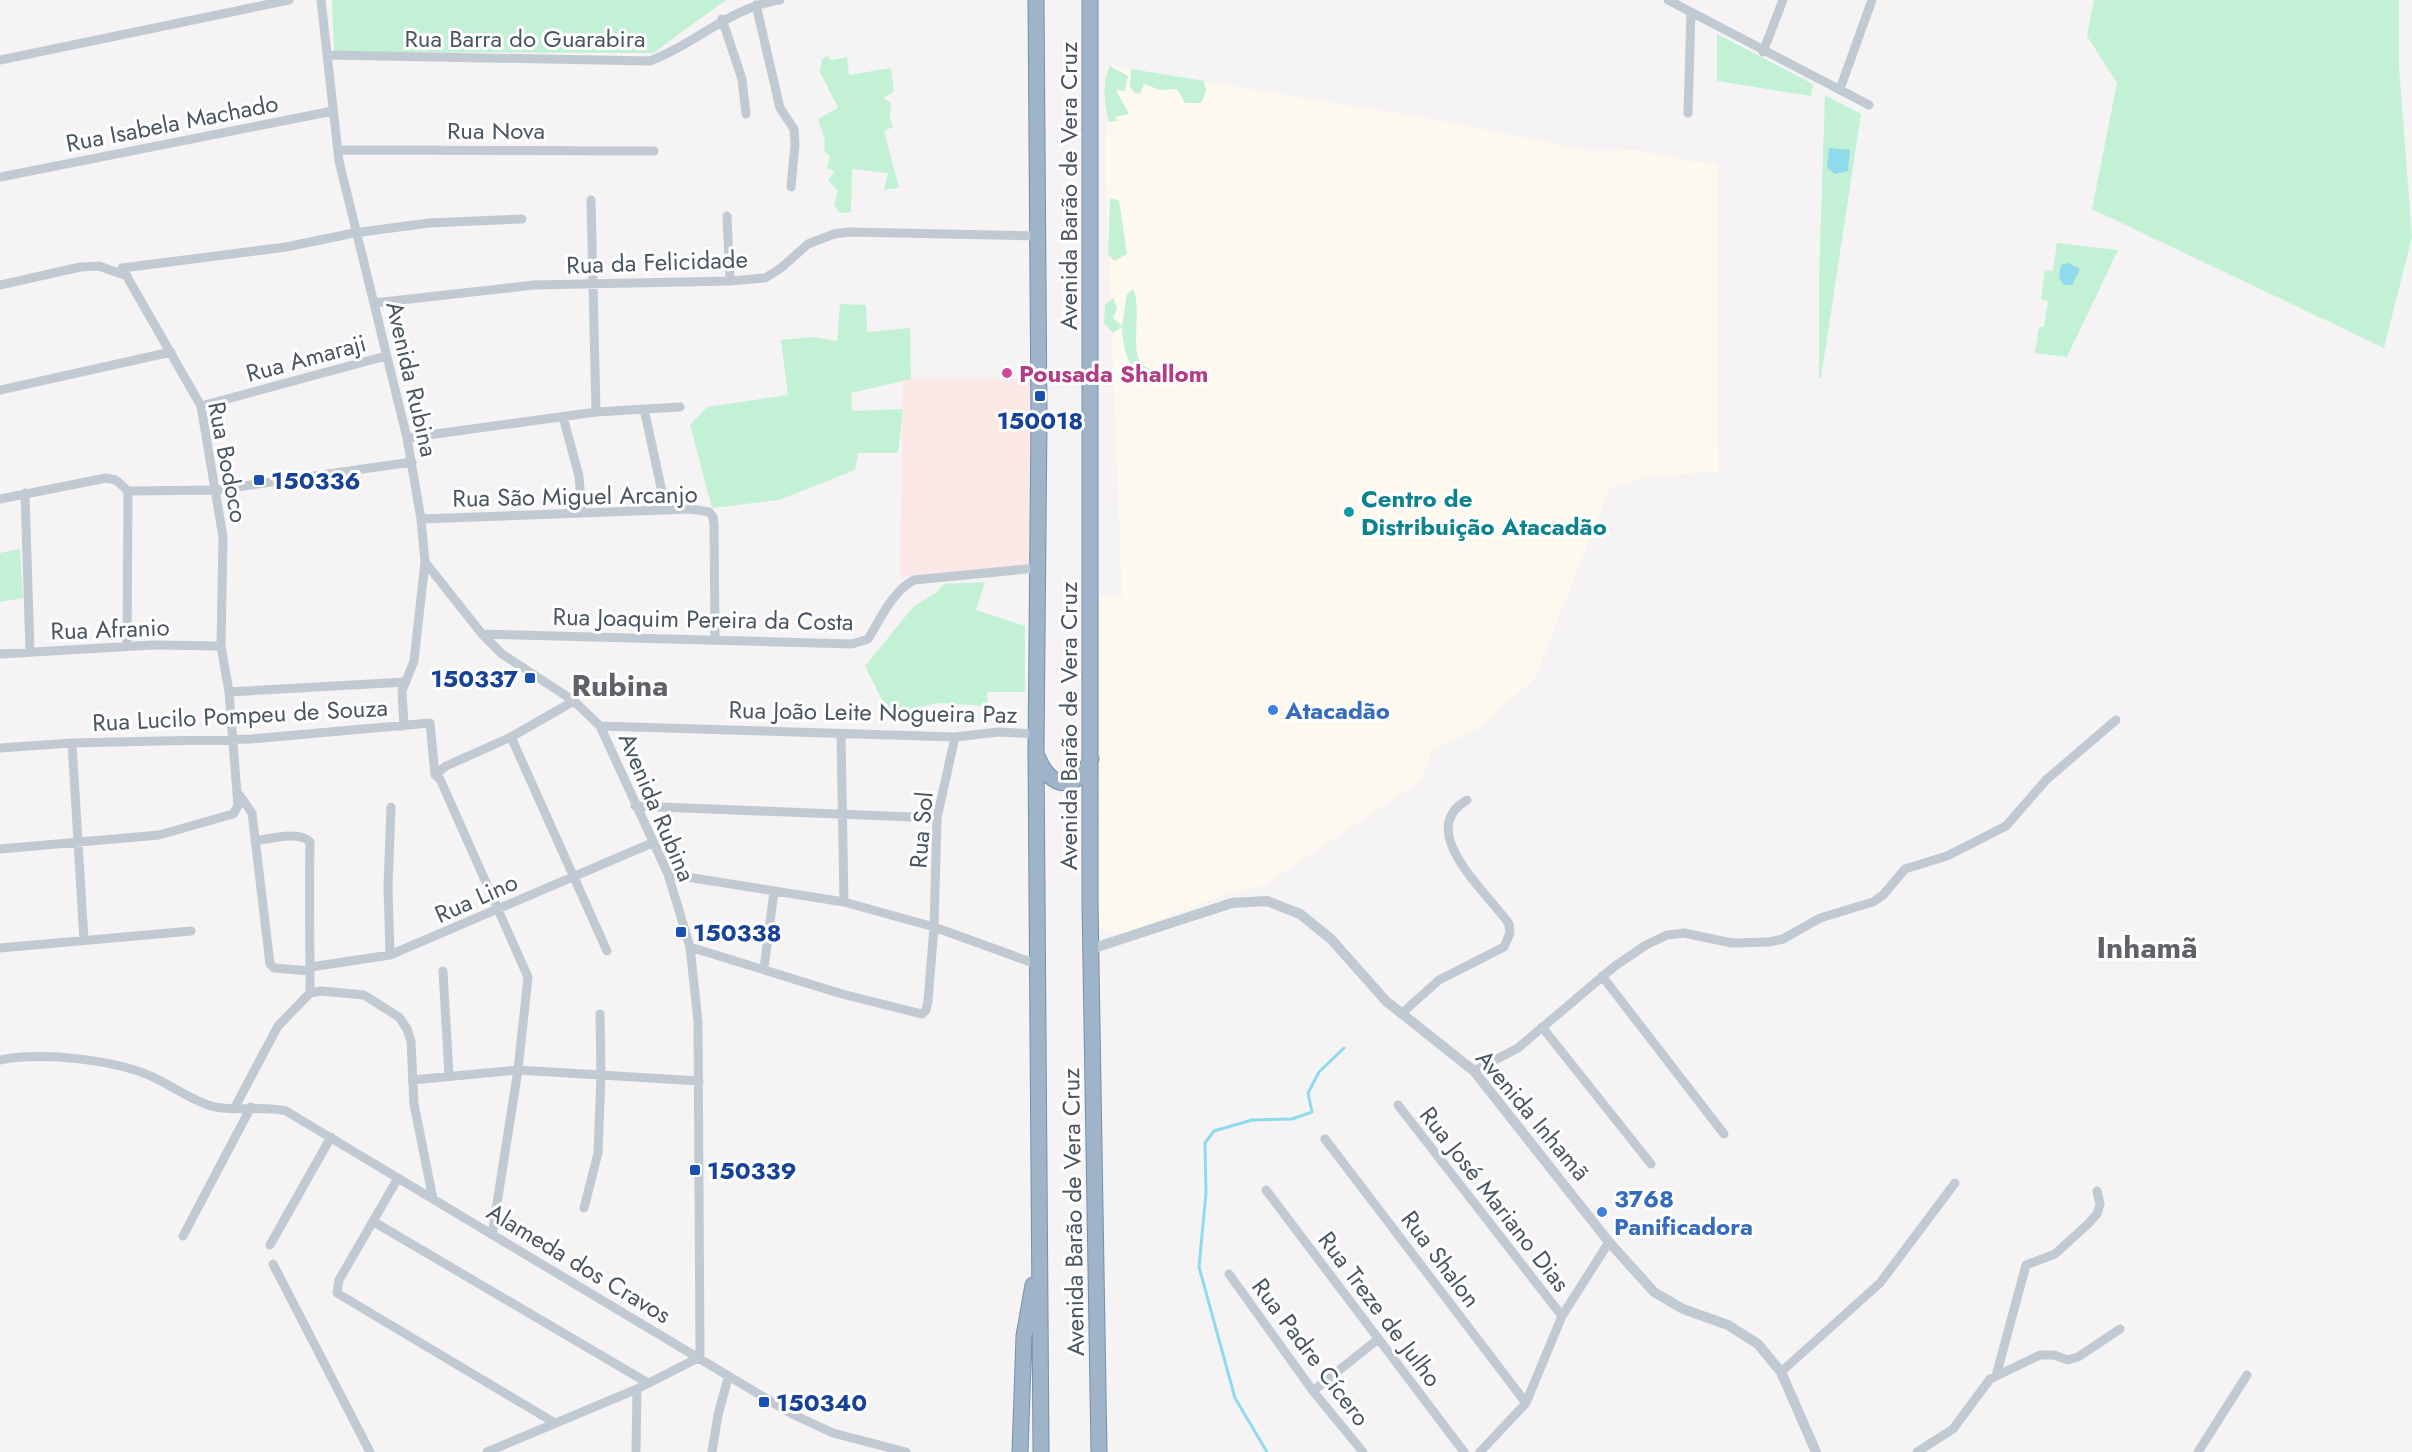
<svg xmlns="http://www.w3.org/2000/svg" width="2412" height="1452" viewBox="0 0 2412 1452" font-family="Jost,sans-serif">
<style>
.commercial{fill:#fdf9ef}
.medical{fill:#fce8e6}
.green{fill:#c3f1d5}
.water{fill:#90daee}
.lines{fill:none;stroke-linecap:round;stroke-linejoin:round}
.stream{stroke:#90daee;stroke-width:3}
.trunk-casing{stroke:#7690ad;stroke-width:17}
.minor{stroke:#c1cad2;stroke-width:9}
.tertiary{stroke:#c1cad2;stroke-width:10}
.trunk{stroke:#9fb4c9;stroke-width:15}
.hotel-dot{fill:#d1479c;stroke:#fff;stroke-width:2}
.transit-dot{fill:#1a4fb4;stroke:#fff;stroke-width:2}
.culture-dot{fill:#0f9aa8;stroke:#fff;stroke-width:2}
.shop-dot{fill:#3f7fe0;stroke:#fff;stroke-width:2}
.labels{text-anchor:middle;dominant-baseline:central;stroke-width:6;stroke-linejoin:round;paint-order:stroke}
.street-label{font-size:24px;fill:#4a5661;stroke:#fff}
.hotel-label{font-size:24px;font-weight:bold;fill:#b23c85;stroke:#fff;text-anchor:start}
.transit-label{font-size:24px;font-weight:bold;fill:#164399;stroke:#fff;text-anchor:start}
.culture-label{font-size:24px;font-weight:bold;fill:#0d838f;stroke:#fff;text-anchor:start}
.shop-label{font-size:24px;font-weight:bold;fill:#366cbe;stroke:#fff;text-anchor:start}
.district-label{font-size:30px;font-weight:bold;fill:#5f6368;stroke:#fff}
</style>
<rect width="100%" height="100%" fill="#f5f3f3"/>
<!-- commercial -->
<path class="commercial" d="M1110 66 1439 120 1587 151 1637 150 1687 161 1717 163 1718 472 1649 476 1610 488 1534 680 1475 730 1431 751 1422 780 1261 887 1232 892 1124 933 1114 934 1100 927 1099 597 1122 596 1105 157Z"/>
<!-- medical -->
<path class="medical" d="M903 379H1040L1037 566 900 577Z"/>
<!-- green -->
<path class="green" d="M332 0H726L653 53 334 52Z
M2094 0H2399V68L2412 237 2384 348 2092 209 2117 83 2087 36Z
M1717 34 1813 84 1811 96 1717 81Z
M827 56 831 60 847 57 849 75 891 68 894 92 883 98 891 103 890 118 893 127 884 131 899 188 884 190 888 173 852 169 851 212 840 213 834 205 838 191 828 180 835 172 827 168 830 157 824 150 825 140 818 119 838 108 820 72 822 59Z
M1110 66 1128 76 1125 91 1116 90 1129 114 1115 117 1118 121 1109 122C1104 104 1102 82 1110 66Z
M1131 69 1204 81 1206 91 1201 103H1185L1177 89 1160 90 1144 84 1140 94 1135 93 1130 87Z
M1825 95 1861 114 1821 378 1819 377V280Z
M1110 198 1119 201 1127 254 1114 261 1108 254Z
M2057 243 2118 250 2067 357 2035 353 2039 327H2044L2048 301 2041 299 2045 270 2053 271Z
M1133 289C1143 309 1128 355 1144 366 1148 369 1156 371 1162 373L1163 384C1131 383 1123 353 1122 327L1113 333 1104 323 1105 305 1114 298 1117 309 1113 318 1122 326 1127 294Z
M840 304 866 305 867 332 910 328 911 379 851 393 852 411 903 409 898 453H858L855 470 779 500 712 508 690 425 707 407 788 395 781 340 813 337 837 341Z
M20 549 23 598 0 602V553Z
M985 582 976 610 1025 626V692H987L988 706 938 703 908 710H887L865 666 914 606 936 593 944 584Z"/>
<!-- water -->
<path class="water" d="M1829 148 1850 150 1848 171 1835 174 1827 168Z
M2068 263 2080 269 2072 285H2064L2059 278 2061 265Z"/>
<g class="lines">
<!-- stream -->
<path class="stream" d="M1267 1452 1235 1398 1199 1267 1206 1193 1205 1143 1214 1131 1252 1120 1292 1119 1312 1112 1308 1093 1319 1072 1344 1048"/>
<defs>
<path id="trunk" d="M1036 0 1039 419 1036 752 1041 1452
M1090 0V903L1099 1452
M1038 758C1051 790 1077 792 1091 759
M1020 1452 1024 1336 1033 1285"/>
</defs>
<!-- trunk casing -->
<use href="#trunk" class="trunk-casing"/>
<!-- minor -->
<path class="minor" d="M321 0 339 161 407 438 421 519 425 562 414 661 402 691 404 726
M1668 0 1869 105
M756 5 780 108 794 129 795 144 791 187
M722 19 742 79 746 114
M1763 52 1783 0
M328 55 650 61C696 44 730 7 780 0
M0 60 289 0
M1840 89 1872 0
M1688 113 1691 12
M338 150 654 151
M0 177 333 111
M591 200 596 412
M727 216 730 281
M0 285 80 267 99 266 127 276
M374 303 534 285 730 281 765 278 781 268 808 244 834 234 849 232 1036 236
M0 390 171 352
M201 406 386 356
M644 409 666 510
M563 417 579 476 582 513
M407 438 596 412 680 407
M25 493 30 652
M0 499 106 478 116 480 128 491 216 490 412 462
M421 519 691 509 709 512 713 517 714 525 715 640
M425 562 482 634 502 654 574 701 600 726 668 874 690 947 698 1022 700 1357
M482 634 852 644 868 639C881 618 892 592 914 580L1037 568
M127 646 128 491
M0 654 153 645 221 646
M229 692 406 682
M600 726 955 737 999 732 1037 734
M841 734 844 902
M511 737 607 951
M72 743 84 940
M0 748 72 743 251 739 430 723 435 775
M435 775 440 779 528 977 518 1070 492 1235
M435 775 446 766 511 737 574 701
M238 793 252 813 270 964 274 968 310 971
M635 806 937 818
M255 841C269 839 300 830 310 842 309 892 310 942 310 993
M0 849 159 835 233 814 238 806 229 692 221 646 223 537 201 406 122 268 286 247 354 233 429 223 522 219
M668 874 844 902 934 927 1039 965
M690 947 842 994 922 1014 926 1010 928 1001 934 927 937 818 955 737
M0 948 191 931
M390 955 388 887 391 807
M311 967 390 955 652 843
M764 968 774 892
M443 971 449 1075
M1602 976 1724 1134
M1401 1014 1439 980 1504 947 1510 933 1509 924C1488 893 1414 831 1467 800
M1542 1027 1651 1164
M0 1060C43 1052 115 1059 155 1078 173 1087 189 1098 208 1105 232 1113 261 1105 286 1111L792 1414 833 1433 906 1452
M1474 1071 1518 1048 1615 966 1646 945 1667 935 1684 933 1732 943 1769 942 1783 939 1820 918 1873 902 1883 895 1905 869 1947 856 2006 826 2046 780 2116 720
M412 1080 518 1070 699 1081
M1398 1105 1562 1316
M235 1107 278 1026 310 993 321 991 364 995 399 1017 407 1029 411 1041 414 1104 433 1199
M1325 1139 1526 1403
M398 1178 339 1280 337 1293 555 1423
M1266 1190 1464 1452
M584 1208 598 1153 601 1075 600 1014
M374 1222 648 1383
M183 1236 251 1107
M270 1245 331 1137
M273 1264 370 1452
M1229 1274 1313 1391 1363 1452
M1781 1372 1880 1283 1955 1183
M1996 1376 2026 1265 2055 1254 2088 1224 2097 1214 2100 1204 2097 1191
M1313 1391 1377 1340
M487 1452 637 1389 700 1357
M636 1452 637 1389
M712 1452 718 1415 728 1378
M1480 1452 1526 1403 1562 1316 1609 1242
M1917 1452 1953 1429 1990 1379 2040 1355H2054L2068 1360 2078 1357 2120 1329
M2198 1452 2247 1375"/>
<!-- tertiary -->
<path class="tertiary" d="M1091 949 1232 903 1267 901 1300 914 1331 939 1386 1001 1474 1071 1609 1242 1654 1292 1683 1309 1728 1325 1758 1344 1781 1372 1816 1452"/>
<!-- trunk -->
<use href="#trunk" class="trunk"/>
</g>
<!-- markers -->
<circle class="hotel-dot" cx="1007" cy="373" r="6"/>
<g class="transit-dot">
<rect x="1034" y="390" width="12" height="12" rx="3"/>
<rect x="253" y="474" width="12" height="12" rx="3"/>
<rect x="524" y="672" width="12" height="12" rx="3"/>
<rect x="675" y="926" width="12" height="12" rx="3"/>
<rect x="689" y="1164" width="12" height="12" rx="3"/>
<rect x="758" y="1396" width="12" height="12" rx="3"/>
</g>
<circle class="culture-dot" cx="1349" cy="512" r="6"/>
<g class="shop-dot">
<circle cx="1273" cy="710" r="6"/>
<circle cx="1602" cy="1212" r="6"/>
</g>
<g class="labels">
<!-- street labels -->
<g class="street-label">
<text x="525" y="38">Rua Barra do Guarabira</text>
<text transform="translate(172 123) rotate(-11)">Rua Isabela Machado</text>
<text x="496" y="130">Rua Nova</text>
<text transform="translate(1068 186) rotate(-90)">Avenida Barão de Vera Cruz</text>
<text transform="translate(657 262) rotate(-2)">Rua da Felicidade</text>
<text transform="translate(306 358) rotate(-15)">Rua Amaraji</text>
<text transform="translate(412 379) rotate(77)">Avenida Rubina</text>
<text transform="translate(228 462) rotate(79)">Rua Bodoco</text>
<text transform="translate(575 496) rotate(-1)">Rua São Miguel Arcanjo</text>
<text transform="translate(703 619) rotate(1)">Rua Joaquim Pereira da Costa</text>
<text transform="translate(110 629) rotate(-2)">Rua Afranio</text>
<text transform="translate(873 712) rotate(1)">Rua João Leite Nogueira Paz</text>
<text transform="translate(240 715) rotate(-3)">Rua Lucilo Pompeu de Souza</text>
<text transform="translate(1068 726) rotate(-90)">Avenida Barão de Vera Cruz</text>
<text transform="translate(657 807) rotate(67)">Avenida Rubina</text>
<text transform="translate(921 830) rotate(-85)">Rua Sol</text>
<text transform="translate(476 898) rotate(-24)">Rua Lino</text>
<text transform="translate(1533 1115) rotate(50)">Avenida Inhamã</text>
<text transform="translate(1495 1199) rotate(52)">Rua José Mariano Dias</text>
<text transform="translate(1073 1212) rotate(-91)">Avenida Barão de Vera Cruz</text>
<text transform="translate(1441 1259) rotate(53)">Rua Shalon</text>
<text transform="translate(579 1263) rotate(31)">Alameda dos Cravos</text>
<text transform="translate(1380 1309) rotate(53)">Rua Treze de Julho</text>
<text transform="translate(1311 1352) rotate(53)">Rua Padre Cícero</text>
</g>
<!-- hotel labels -->
<g class="hotel-label">
<text x="1019" y="373">Pousada Shallom</text>
</g>
<!-- transit labels -->
<g class="transit-label">
<text x="1040" y="420" text-anchor="middle">150018</text>
<text x="271" y="480">150336</text>
<text x="518" y="678" text-anchor="end">150337</text>
<text x="693" y="932">150338</text>
<text x="707" y="1170">150339</text>
<text x="776" y="1402">150340</text>
</g>
<!-- culture labels -->
<g class="culture-label">
<text x="1361" y="498">Centro de<tspan x="1361" dy="28">Distribuição Atacadão</tspan></text>
</g>
<!-- shop labels -->
<g class="shop-label">
<text x="1285" y="710">Atacadão</text>
<text x="1614" y="1198">3768<tspan x="1614" dy="28">Panificadora</tspan></text>
</g>
<!-- district labels -->
<g class="district-label">
<text x="620" y="685">Rubina</text>
<text x="2147" y="947">Inhamã</text>
</g>
</g>
</svg>
